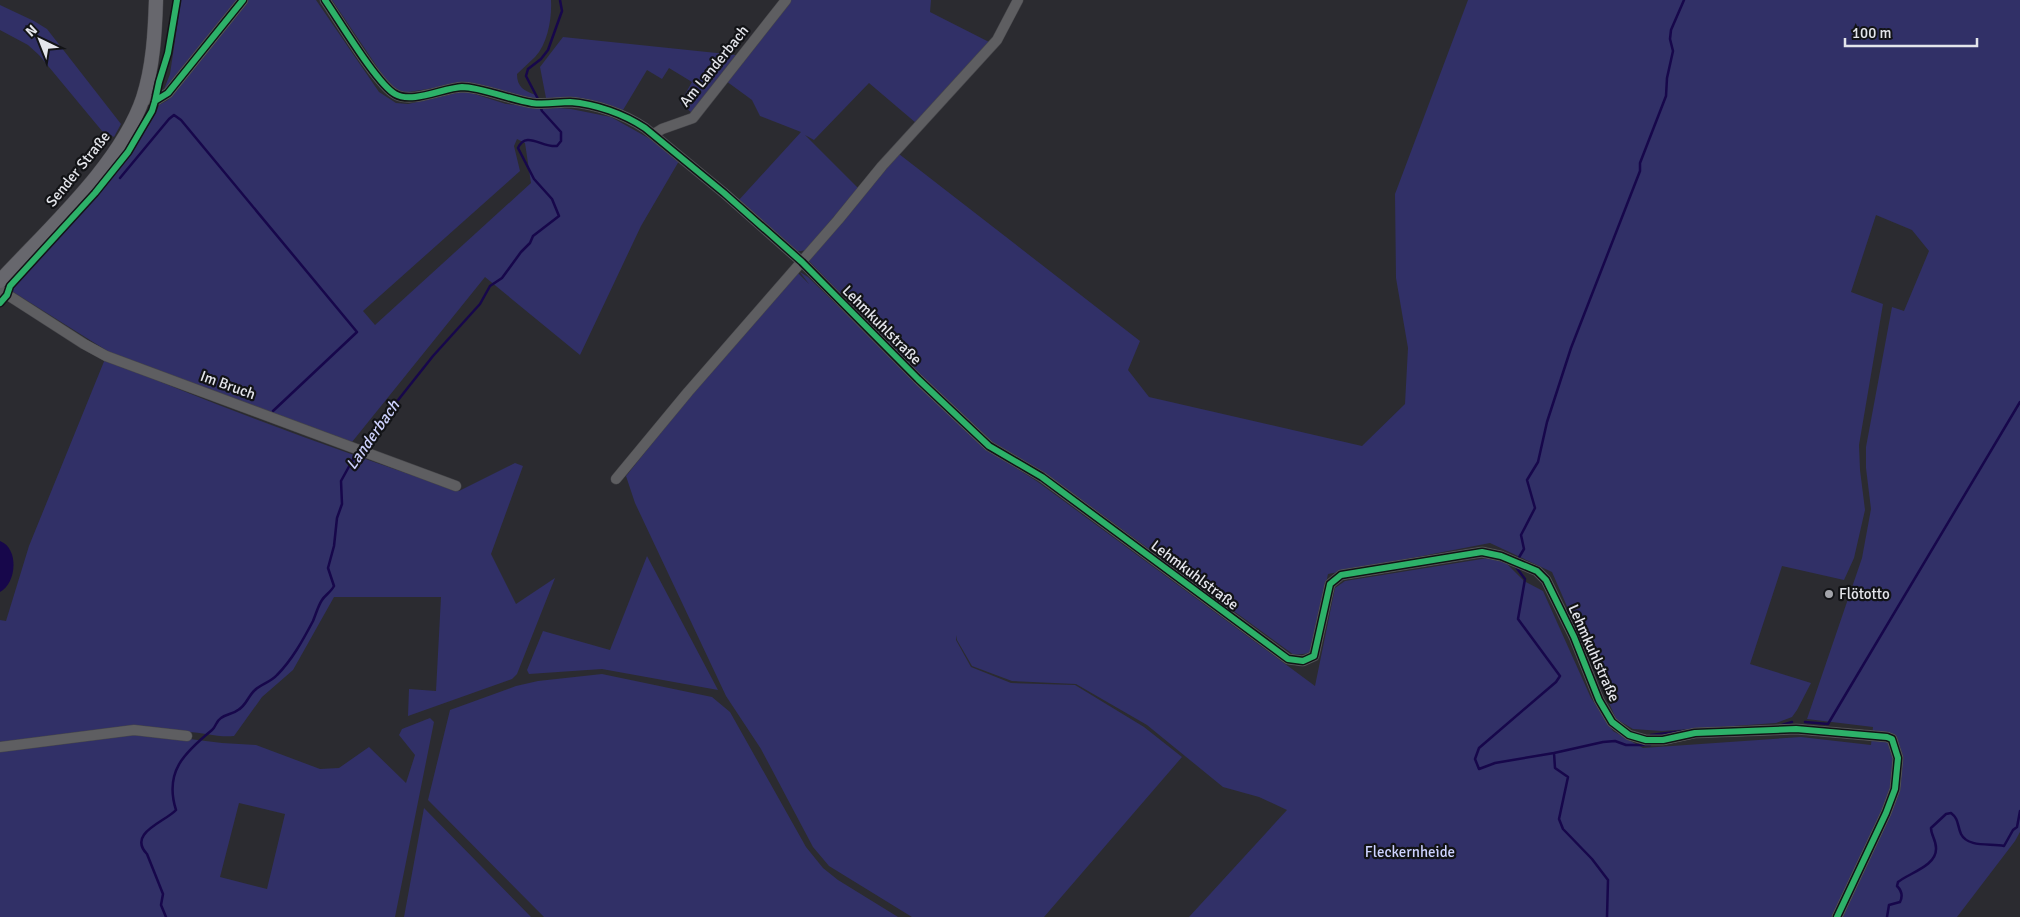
<svg xmlns="http://www.w3.org/2000/svg" width="2020" height="917" viewBox="0 0 2020 917" font-family="Signika,sans-serif">
<style>
.green{fill:#313067;fill-rule:evenodd}
.water{fill:#17074b}
.lines{fill:none;stroke-linecap:round;stroke-linejoin:round}
.stream{stroke:#17074b;stroke-width:2.5}
.minor-casing{stroke:#46464a;stroke-width:11}
.secondary-casing{stroke:#46464a;stroke-width:15}
.minor{stroke:#5e5e61;stroke-width:10}
.secondary{stroke:#67676d;stroke-width:14}
.cycleway-casing{stroke:#121316;stroke-width:9}
.cycleway{stroke:#2db169;stroke-width:6}
.poi-dot{fill:#a3a4aa;stroke:#121316;stroke-width:2}
.labels{text-anchor:middle;dominant-baseline:central;stroke-width:4.5;stroke-linejoin:round;paint-order:stroke}
.street-label{font-size:15px;fill:#e4e5eb;stroke:#121316}
.poi-label{font-size:15px;fill:#e4e5eb;stroke:#121316;text-anchor:start}
.park-label{font-size:15px;fill:#ced3ff;stroke:#121316}
.water-label{font-size:16px;font-style:italic;fill:#ccd0fc;stroke:#121316}
</style>
<rect width="100%" height="100%" fill="#2b2b30"/>
<!-- green -->
<path class="green" d="M181 0H238L163 92 170 74Z
M248 0H316L379 92 396 103 408 104 465 91 506 104 571 109 611 117 652 140 679 161 641 226 580 355 485 277 352 442 109 352 10 290C55 241 105 195 140 138 147 128 155 117 159 105L168 100ZM517 139 525 143 531 183 375 325 363 311 520 171 514 146Z
M332 0H551C552 18 548 43 535 57 529 63 523 68 517 74 517 87 524 91 536 95L537 100 466 83 402 93 388 83Z
M789 0H931L930 12 991 43 916 123 869 83 814 140 805 135 858 188 806 250 796 252 738 201 801 132 760 116 752 100 726 81Z
M1468 0H2020V832L2015 841 1957 917H1189L1287 810 1259 797 1223 787 1147 725 1076 684 1012 681 972 666 957 640V635L956 640 971 667 1011 683 1075 685 1144 727 1182 757 1044 917H912L829 866 813 847 761 749 726 696 635 503 626 476 690 396 798 273 809 284 800 272 808 277 986 449 1038 482 1315 686 1335 588 1345 581 1488 558 1506 563 1524 581 1543 591 1591 698 1613 731 1643 748 1801 737 1871 745 1873 727 1807 719 1862 558 1871 509 1866 468V447L1892 307 1904 311 1929 251 1912 230 1876 215 1851 292 1883 304 1859 445 1860 470 1865 510 1854 558 1844 580 1782 566 1750 664 1811 683 1797 710 1792 717 1776 723 1662 731 1633 729 1616 719 1552 572 1490 543 1328 574 1311 653 1294 655 1045 473 992 442 922 377 808 260 899 154 1140 341 1128 370 1149 397 1362 446 1405 404 1408 348 1396 278 1395 194Z
M0 5 34 21 47 29 121 124 114 137 102 131 39 55 28 45 0 30Z
M563 37 736 55 692 113 680 103 692 82 669 68 662 79 647 70 623 110 572 99 546 98 540 67Z
M105 359C221 408 339 451 459 491L515 463 523 466 491 554 516 604 555 578 517 674 512 679 408 716 409 689 436 691 441 597H334L293 670 262 697 234 736C217 738 201 731 184 732 123 732 61 736 0 742V620L6 621 29 546Z
M647 556 718 690 602 669 529 674 527 670 543 631 610 650Z
M602 674 712 697 730 712 806 847 823 868 838 880 898 917H544L428 800 450 710 516 686 538 681Z
M430 718 434 722 395 917H0V750L133 732 222 743 256 745 320 769 339 768 369 747 406 783 415 755 399 735 402 729ZM239 803 285 814 267 889 220 877Z
M424 808 531 917H404Z"/>
<!-- water -->
<path class="water" d="M0 541C19 548 17 583 0 592Z"/>
<g class="lines">
<!-- stream -->
<path class="stream" d="M539 101 526 76 528 69 541 59 548 50 562 11 560 0
M120 178 169 119 174 115 181 120 357 332 273 411
M360 448 433 356 480 304 490 286 502 278 521 252 530 243 533 236 559 216 552 199 534 179 518 148C526 130 542 148 557 146L561 141V132L542 111 540 106
M1518 559 1524 549 1521 535 1535 508 1527 480 1538 462 1547 422 1571 348 1640 171V163L1666 96 1667 78 1673 51 1670 39 1671 30 1684 0
M1516 567 1525 579 1518 619 1560 676 1556 682 1479 748 1475 759 1479 769 1495 763 1554 753
M1805 722 1828 724 2020 402
M1782 725 1792 722
M1651 735 1684 731
M166 917 161 905 163 894 147 854C127 833 165 822 176 810 164 772 184 753 212 730 216 727 216 721 221 718 226 714 233 714 238 710 246 706 248 696 255 690 261 684 271 682 277 675 292 660 303 640 313 621 316 614 318 606 322 600 325 595 331 592 334 586L328 568 334 546 337 518 342 504 341 481 357 452
M1607 917 1608 880 1592 859 1563 829 1559 819 1568 777 1555 768 1554 753 1603 742 1615 741 1626 745H1650
M1887 917 1889 905 1900 902C1903 896 1902 891 1897 886L1898 882C1909 873 1937 866 1936 848 1936 840 1931 835 1931 828L1946 814 1951 813C1959 819 1957 825 1961 834 1968 848 1991 843 2004 846L2013 830 2017 827 2020 811"/>
<defs>
<path id="minor" d="M325 0C339 20 377 84 395 94 412 104 443 88 462 87 480 87 512 100 532 103 545 105 558 102 570 102 596 104 624 114 645 128L724 193 802 262 918 379 989 446 1042 477 1288 659 1303 661 1314 656 1330 584 1341 575 1482 552 1501 556 1537 571 1546 580 1574 637 1599 700 1612 722 1629 735 1646 740H1663L1695 733 1796 729 1887 737 1892 739 1898 758 1895 789 1886 813 1837 917
M143 98 155 101 168 93 243 0
M654 134 662 129 693 118 786 0
M0 290 84 344 106 356 456 486
M616 479 688 392 838 220 882 166 997 40 1018 0
M0 747 134 730 187 736"/>
<path id="secondary" d="M0 281C47 230 121 164 143 98 153 67 155 33 156 0"/>
</defs>
<!-- minor casing -->
<use href="#minor" class="minor-casing"/>
<!-- secondary casing -->
<use href="#secondary" class="secondary-casing"/>
<!-- minor -->
<use href="#minor" class="minor"/>
<!-- secondary -->
<use href="#secondary" class="secondary"/>
<defs>
<path id="cycleway" d="M325 0C339 20 377 84 395 94 412 104 443 88 462 87 480 87 512 100 532 103 545 105 558 102 570 102 596 104 624 114 645 128L724 193 802 262 918 379 989 446 1042 477 1288 659 1303 661 1314 656 1330 584 1341 575 1482 552 1501 556 1537 571 1546 580 1574 637 1599 700 1612 722 1629 735 1646 740H1663L1695 733 1796 729 1887 737 1892 739 1898 758 1895 789 1886 813 1837 917
M155 101 168 93 243 0
M0 303 7 295 10 286 95 193 128 152 152 111 155 101 159 82 168 53 177 0"/>
</defs>
<!-- cycleway casing -->
<use href="#cycleway" class="cycleway-casing"/>
<!-- cycleway -->
<use href="#cycleway" class="cycleway"/>
</g>
<!-- markers -->
<circle class="poi-dot" cx="1829" cy="594" r="5"/>
<g class="labels">
<!-- street labels -->
<g class="street-label">
<text transform="translate(714 66) rotate(-51)">Am Landerbach</text>
<text transform="translate(78 169) rotate(-51)">Sender Straße</text>
<text transform="translate(882 325) rotate(45)">Lehmkuhlstraße</text>
<text transform="translate(228 385) rotate(20)">Im Bruch</text>
<text transform="translate(1195 575) rotate(37)">Lehmkuhlstraße</text>
<text transform="translate(1594 653) rotate(66)">Lehmkuhlstraße</text>
</g>
<!-- poi labels -->
<g class="poi-label">
<text x="1839" y="594">Flötotto</text>
</g>
<!-- park labels -->
<g class="park-label">
<text x="1410" y="852">Fleckernheide</text>
</g>
<!-- water labels -->
<g class="water-label">
<text transform="translate(373 435) rotate(-55)">Landerbach</text>
</g>
</g>
<!-- north arrow -->
<g transform="translate(40 40) rotate(317)" stroke="#121316" stroke-width="4" paint-order="stroke">
<path d="M0-4L9 19L0 12L-9 19Z" fill="#e4e5eb"/>
<text y="-8" font-size="14" font-weight="bold" text-anchor="middle" fill="#e4e5eb">N</text>
</g>
<!-- scale -->
<path d="M1845 38v8h132v-8" fill="none" stroke="#e4e5eb" stroke-width="2.5"/>
<text x="1852" y="38" font-size="15" fill="#e4e5eb" stroke="#121316" stroke-width="4" paint-order="stroke">100 m</text>
</svg>
